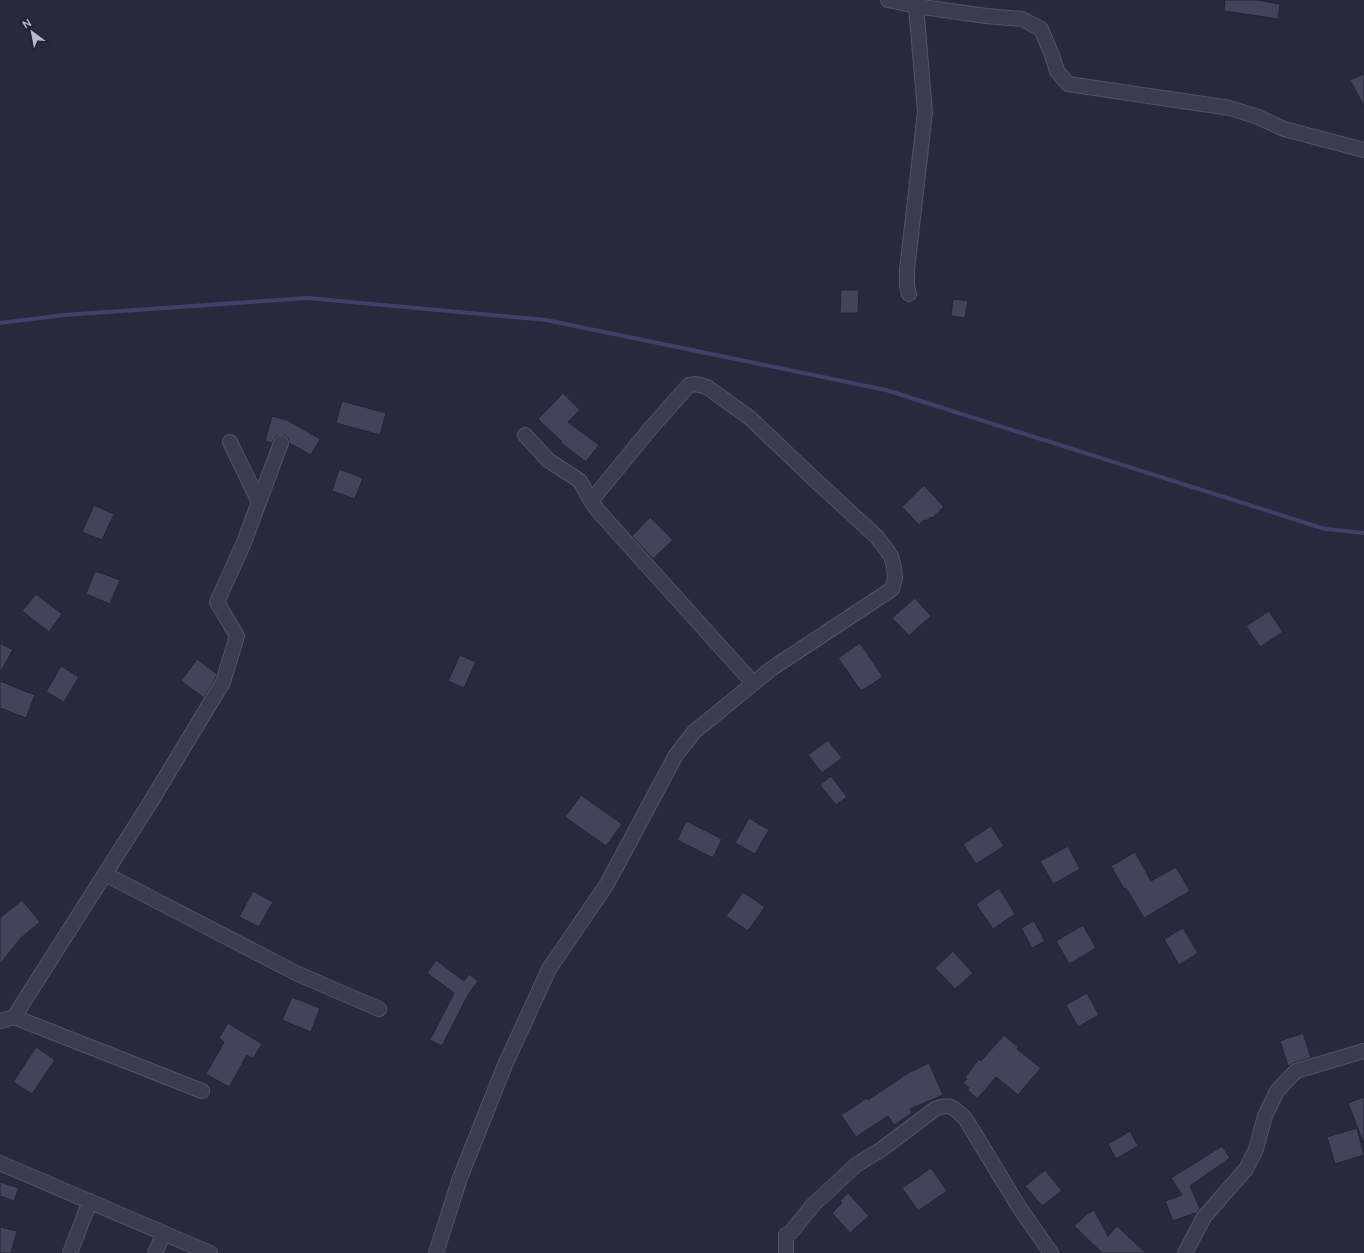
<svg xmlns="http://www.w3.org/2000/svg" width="1364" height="1253" viewBox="0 0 1364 1253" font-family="'DM Sans',sans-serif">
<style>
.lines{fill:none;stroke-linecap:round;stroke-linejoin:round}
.stream{stroke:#3f4264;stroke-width:4}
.building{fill:#42445a;stroke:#222334}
.street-casing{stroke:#535465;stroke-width:16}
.street{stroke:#3b3c4d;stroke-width:14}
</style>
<rect width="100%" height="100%" fill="#27293d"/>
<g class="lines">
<!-- stream -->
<path class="stream" d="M0 323 64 315 308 298 546 320 886 390 1325 529 1364 533"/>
</g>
<!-- building -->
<path class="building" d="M1225 0H1257L1280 4 1278 19 1224 11Z
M1364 74V106L1350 80Z
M841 290H859L858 313H840Z
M953 299 968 301 965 318 951 316Z
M563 393 580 410 568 422 599 445 586 462 561 443 562 442 538 419Z
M342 401 386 413 380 435 336 423Z
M272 416 287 420 320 439 311 455 289 443 288 438 284 435 276 436 272 443 265 441Z
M339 469 363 478 355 499 332 491Z
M924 485 944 507 932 518 931 517 926 521 924 520 919 525 902 507Z
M94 505 114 514 102 540 82 532Z
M650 517 673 540 653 559 632 536Z
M95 571 120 580 110 604 86 594Z
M36 594 62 614 49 632 22 611Z
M915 598 931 616 909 636 892 618Z
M1269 611 1283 632 1260 647 1246 626Z
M0 643 13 650 0 673Z
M860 643 883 677 861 691 838 658Z
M460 655 476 662 464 688 448 681Z
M197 659 217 674 215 679 204 698 181 681Z
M61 666 79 677 64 702 46 692Z
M0 681 35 695 26 718 0 708Z
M828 740 842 758 822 773 808 755Z
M831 776 847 797 836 805 820 785Z
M581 795 622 824 606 846 565 817Z
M749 818 769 830 755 854 735 843Z
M686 821 722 839 713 858 677 840Z
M991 826 1004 846 976 864 963 844Z
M1068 846 1080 869 1053 884 1040 861Z
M1135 852 1151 881 1176 867 1190 891 1144 918 1126 888 1124 889 1111 866Z
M999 888 1015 914 993 929 976 904Z
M253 891 273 902 259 927 239 917Z
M743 892 765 907 748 931 726 916Z
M22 900 40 922 21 938 0 964V918Z
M1034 921 1045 941 1032 948 1021 928Z
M1083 925 1096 948 1069 964 1056 941Z
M1183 928 1198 953 1179 965 1164 939Z
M953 951 973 973 955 989 935 968Z
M436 960 464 981 469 974 478 981 468 995 442 1046 430 1040 454 993 427 973Z
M1087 993 1099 1015 1078 1027 1066 1005Z
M292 997 320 1008 311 1032 282 1020Z
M228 1023 262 1044 253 1059 247 1055 229 1087 206 1074 224 1042 219 1038Z
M1303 1033 1311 1058 1294 1063 1288 1066 1280 1041Z
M1004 1035 1018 1047 1017 1049 1041 1068 1018 1095 996 1077 977 1099 967 1089 969 1088 963 1083 967 1079 965 1077 979 1059 981 1061Z
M36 1047 55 1060 32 1094 13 1082Z
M929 1063 943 1095 910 1109 912 1113 894 1125 888 1116 856 1137 841 1115 867 1098 868 1100 908 1073Z
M1364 1097V1142H1363L1348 1103Z
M1357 1128 1364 1155 1335 1164 1327 1137Z
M1130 1131 1138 1146 1116 1159 1108 1144Z
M1222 1146 1230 1158 1190 1186 1200 1209 1196 1214 1195 1213 1173 1221 1165 1201 1182 1195 1171 1178Z
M931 1168 947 1191 918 1211 902 1188Z
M1045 1170 1062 1191 1042 1206 1025 1186Z
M0 1182 19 1188 14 1201 0 1196Z
M848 1193 869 1216 850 1233 832 1213 842 1203 840 1201Z
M1094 1210 1108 1236 1117 1226 1146 1253H1102L1074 1226 1087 1214Z
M0 1227 17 1231 11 1253H0Z"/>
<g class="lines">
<defs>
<path id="street" d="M888 0 916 6 986 16 1022 19 1041 29 1052 55 1057 71 1068 84 1230 108 1258 117 1284 129 1364 150
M909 294 907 286V270L925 112 916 6
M525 435 548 460 580 481 591 501 599 512 753 683
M230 442 259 502
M105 874 296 973 379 1009
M14 1017 150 803 223 682 237 636 217 602 243 545 281 443
M0 1021 14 1017 202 1091
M0 1163 210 1253
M70 1253 90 1201
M155 1253 164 1233
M436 1253 460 1178 505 1065 549 969 607 884 676 755 694 732 771 669 892 589 895 578 894 567 891 556 877 537 814 479 750 418 707 387 696 384 689 385 650 429 591 501
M786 1253V1235L791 1232 813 1205 856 1165 882 1149 935 1109C952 1103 952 1107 965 1118L1019 1207 1051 1253
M1185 1253 1204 1217 1246 1169 1256 1149 1265 1116 1277 1091 1296 1071 1364 1051"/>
</defs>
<!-- street casing -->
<use href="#street" class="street-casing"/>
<!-- street -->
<use href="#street" class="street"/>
</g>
<!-- north arrow -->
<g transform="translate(32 32) rotate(328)" stroke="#202132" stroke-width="3" paint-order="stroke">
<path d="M0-3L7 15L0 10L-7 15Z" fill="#b7b8c8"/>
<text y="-6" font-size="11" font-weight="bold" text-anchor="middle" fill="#b7b8c8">N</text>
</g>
</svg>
